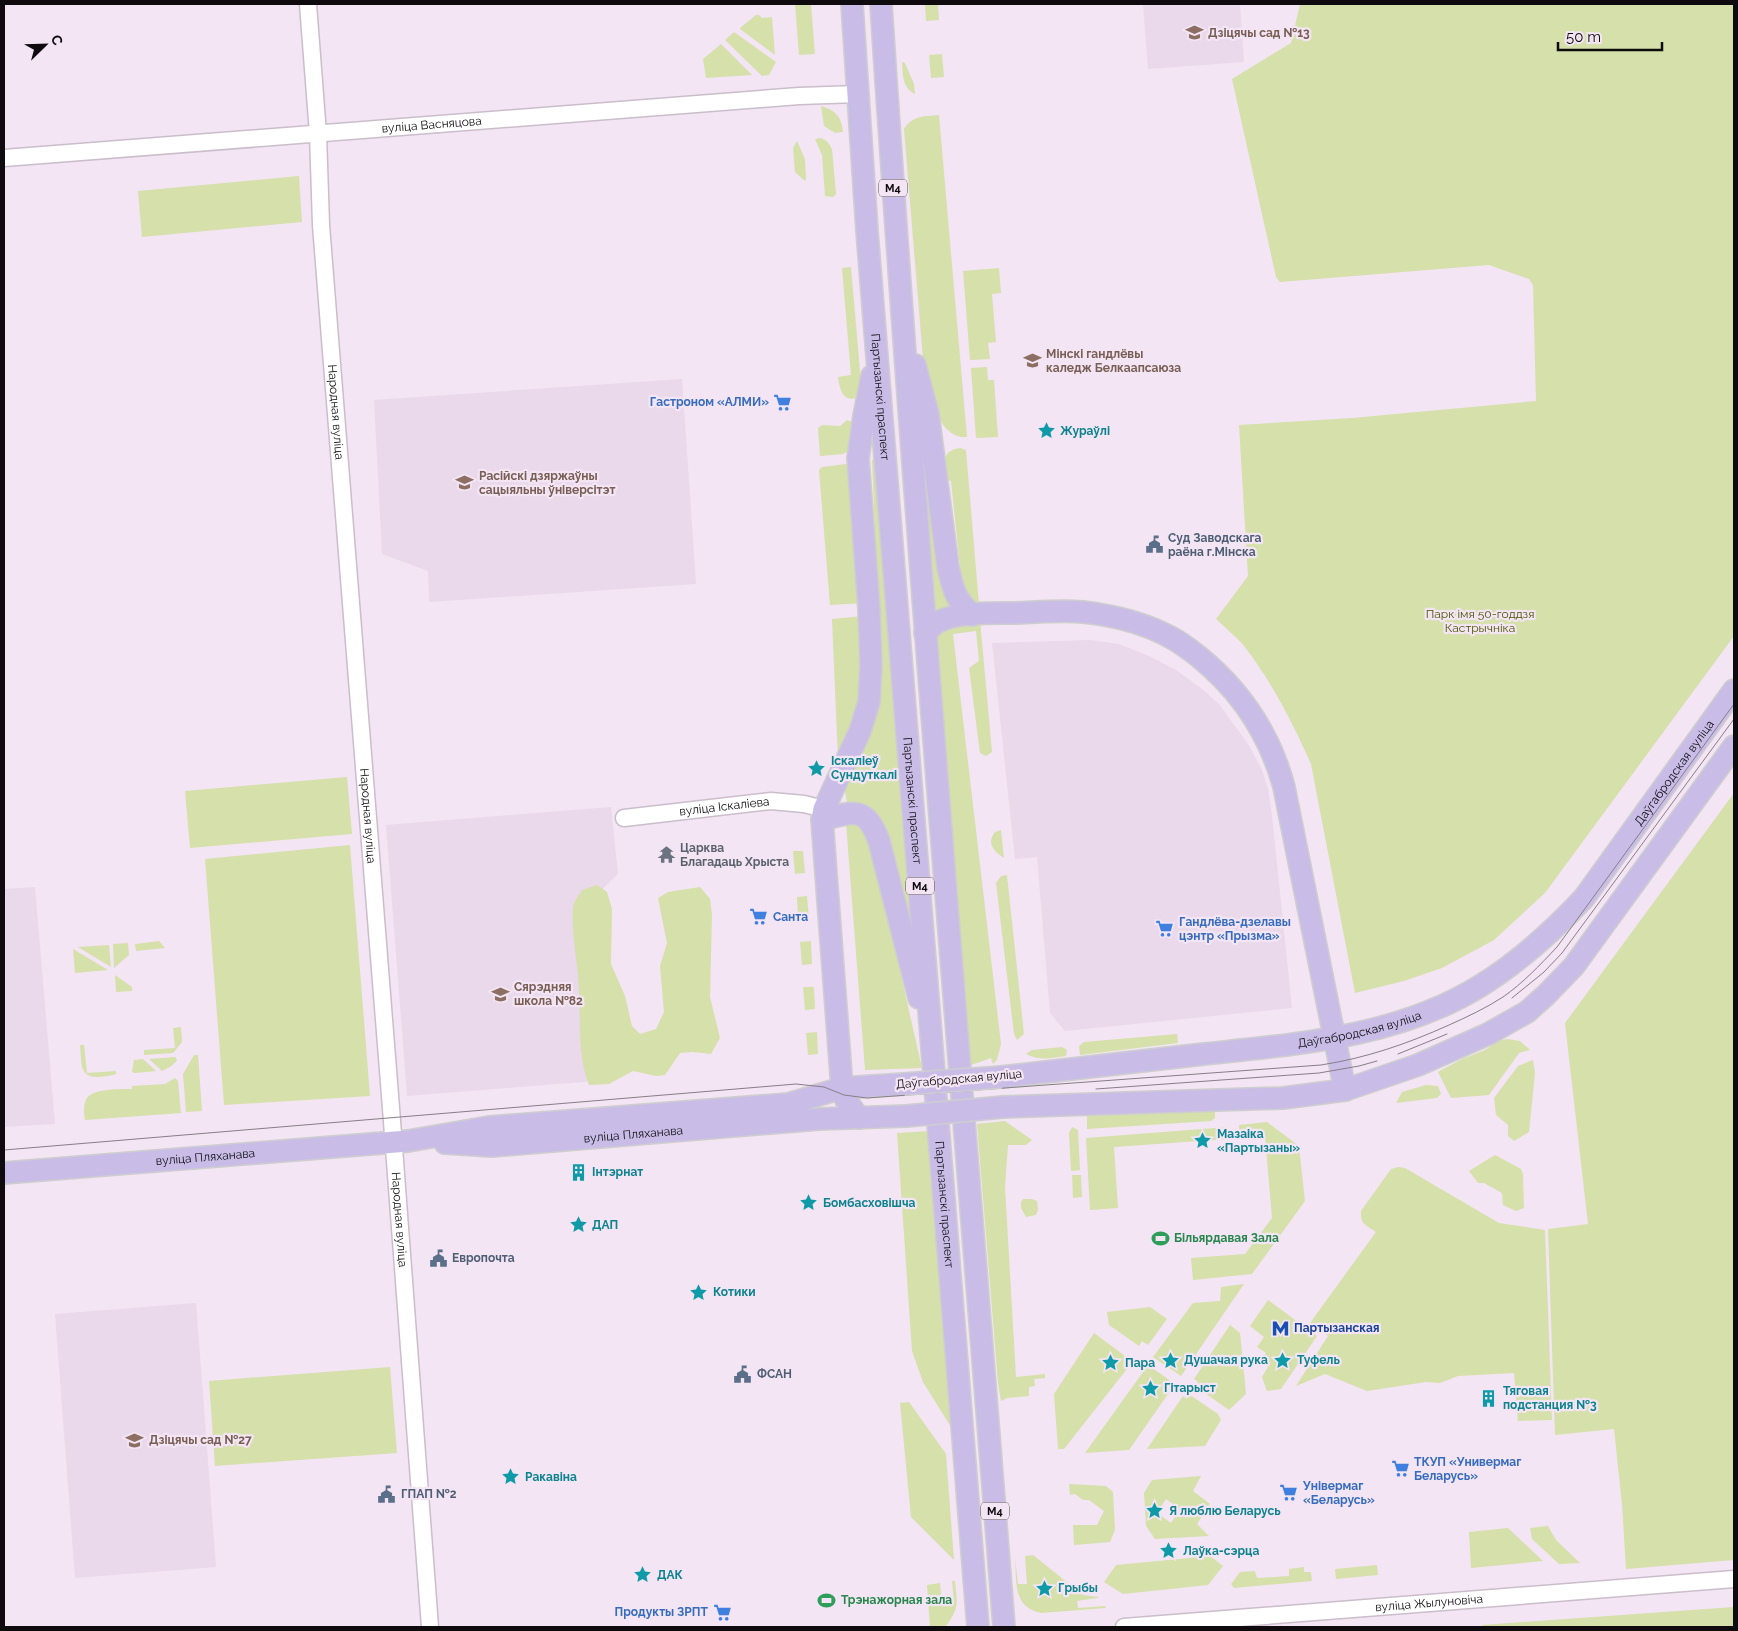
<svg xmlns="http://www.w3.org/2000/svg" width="1738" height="1631" viewBox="0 0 1738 1631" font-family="Raleway,sans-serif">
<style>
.built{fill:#ead8eb}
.green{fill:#d5e0aa;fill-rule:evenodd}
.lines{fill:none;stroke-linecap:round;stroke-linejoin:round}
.minor-casing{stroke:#cbbdcb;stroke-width:19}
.major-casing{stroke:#cfcecf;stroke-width:24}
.minor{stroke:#fff;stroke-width:16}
.major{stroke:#c9bde8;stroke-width:21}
.tram{stroke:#887e88;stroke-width:1}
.major-bridge-casing{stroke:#cfcecf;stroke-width:24;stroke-linecap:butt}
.major-bridge{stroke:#c9bde8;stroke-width:21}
.labels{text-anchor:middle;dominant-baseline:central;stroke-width:4.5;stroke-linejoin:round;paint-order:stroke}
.shield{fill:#f3e5f3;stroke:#534c53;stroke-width:1}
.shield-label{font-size:11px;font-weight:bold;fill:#0e0a0e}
.education-label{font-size:12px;font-weight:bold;fill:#785e54;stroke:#f3e5f3;text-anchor:start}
.street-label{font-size:12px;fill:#0e0a0e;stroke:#f3e5f3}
.shop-label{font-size:12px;font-weight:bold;fill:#366cbe;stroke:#f3e5f3;text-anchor:start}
.culture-label{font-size:12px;font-weight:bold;fill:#0d838f;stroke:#f3e5f3;text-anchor:start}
.service-label{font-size:12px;font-weight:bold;fill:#4e5e75;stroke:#f3e5f3;text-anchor:start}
.park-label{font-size:12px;fill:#4b5500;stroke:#f3e5f3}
.worship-label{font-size:12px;font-weight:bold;fill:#5b616d;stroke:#f3e5f3;text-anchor:start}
.leisure-label{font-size:12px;font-weight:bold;fill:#27864d;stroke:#f3e5f3;text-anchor:start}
.transit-label{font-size:12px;font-weight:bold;fill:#164399;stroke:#f3e5f3;text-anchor:start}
</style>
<rect width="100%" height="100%" fill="#f3e5f3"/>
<!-- built -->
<path class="built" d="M1143 4H1240L1244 62 1148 69Z
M682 379 696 584 429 602 428 571 382 554 374 400Z
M1090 640 1119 644 1149 656 1176 670 1202 689 1219 704 1250 747 1262 770 1268 789 1272 816 1292 1008 1065 1031 1050 1013 1037 857 1015 859 992 643Z
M611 807 618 874 590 901 607 1080 407 1096 386 825Z
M35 887 55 1124 4 1127V889Z
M196 1303 216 1567 75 1578 55 1314Z"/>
<!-- green -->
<path class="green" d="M795 4H811L815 54 799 55Z
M925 4H938L939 20 926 21Z
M1300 4H1734V636L1545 893 1494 940 1442 968 1404 981 1355 993 1311 764C1294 725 1270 679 1244 646 1236 636 1225 628 1216 619L1248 576 1239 425 1352 418 1536 401 1533 285 1529 279 1489 265 1280 282 1276 277 1232 79 1291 43Z
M756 15H759L762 18 772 17 775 55 740 29V28Z
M734 32 776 62 769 75 762 76 725 40Z
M721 44 752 75 706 78 703 59Z
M942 54 944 77 931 78 929 55Z
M902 62 905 63 914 84 915 94C902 87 903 75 902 62Z
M821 106C836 110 842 118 843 132L835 133 824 126Z
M939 115 967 437C934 439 928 383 923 359L904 129C913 115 923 117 939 115Z
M820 138C827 140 829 143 832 149L836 194 833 197 825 196 822 155 815 139Z
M797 141 805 159 806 179 805 181 795 172 793 148Z
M299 176 302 222 142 237 138 191Z
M851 267 861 382 857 398C842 402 840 389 838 377L851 375 842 268Z
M999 268 1001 293 992 294 996 342 988 343 990 359 970 360 963 271Z
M987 367 988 380H994L998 437 976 438 971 368Z
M847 420 858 424 852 449 843 454 820 456 818 428 822 425 840 426Z
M921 435 958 610 936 615Z
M960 448 966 450 979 605 967 600 963 594 951 481 944 479C944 463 941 451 960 448Z
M879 451 893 701 910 918 907 917 884 823C874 810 863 804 847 803L845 791 846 778 881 679 872 461Z
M846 464 852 468 864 603 830 605 819 470 822 467Z
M864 616 863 703 838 759 832 619Z
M980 620 992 752 986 756 980 753 969 668 979 661 976 631 953 634 1001 1044 997 1060 993 1064 991 1058 971 1065 936 638 941 623Z
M347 777 352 834 190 848 185 791Z
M1734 793V1560L1626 1569 1622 1504 1614 1429 1555 1435 1548 1229 1588 1224 1565 1023Z
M846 823H858L871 844 922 1068 865 1070Z
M1001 830 1004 858C994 852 986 843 995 832Z
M350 845 370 1096 224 1105 205 859Z
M793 851H803L805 873 795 874Z
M1007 875 1024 1034 1017 1040 1014 1034 996 883 1001 876Z
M597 885 607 892 612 909 611 964 625 996 632 1026 640 1034 656 1029 664 1012 660 966 667 943 658 898 668 892 700 887 710 899 712 915 710 997 720 1038 711 1054 693 1052 680 1053 665 1075 656 1076 633 1071 609 1084 589 1085C577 1055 581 1022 579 991 578 962 571 935 573 907 574 901 579 895 582 890Z
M807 896 809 919H798L797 897Z
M159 941 165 948 136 951 135 944Z
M811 941 812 964 802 965 800 942Z
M128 943 129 955 114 968 113 944Z
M109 945 111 967 78 947Z
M73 949 108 970 75 973Z
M115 975 132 987V991L116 992Z
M803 987H814L815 1009 805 1010Z
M181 1027 182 1042 173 1053 144 1055V1050L175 1048 173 1028Z
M817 1032 818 1054 808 1055 806 1033Z
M1177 1034 1178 1043 1080 1055 1079 1046 1084 1042Z
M1508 1039 1520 1041 1530 1050 1519 1053 1489 1095 1451 1098 1438 1072 1462 1059 1485 1050 1500 1040Z
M80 1045H84L87 1073 116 1071V1074C110 1076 105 1076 99 1077 78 1078 82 1061 80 1045Z
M1062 1047 1067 1050 1066 1056C1053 1058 1039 1061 1026 1054L1032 1050Z
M194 1055H198L202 1111 186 1112 183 1074Z
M175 1057 177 1060C173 1066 168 1068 162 1071L149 1059Z
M143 1059 156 1071 135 1073 132 1072 134 1060Z
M1533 1060 1535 1073 1529 1132 1514 1141 1508 1136V1125L1496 1115 1494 1098 1518 1066Z
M175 1078 178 1081 181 1113 85 1120C84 1114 83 1106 86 1100 90 1088 121 1089 132 1089V1086L165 1084Z
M1426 1085 1438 1086 1441 1094 1437 1098 1396 1103 1402 1092Z
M1215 1111V1118L1211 1121 1087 1129V1114Z
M1005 1121 1032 1140 1026 1145H1008L1005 1187 1016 1377 1045 1374V1378L1034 1379 1035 1386 1029 1387V1396L1007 1398 1001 1401 998 1383 977 1124Z
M1267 1122 1299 1146 1305 1201 1252 1274 1193 1280 1191 1258 1245 1254 1272 1218 1265 1136 1240 1138 1239 1125Z
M1072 1127 1078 1130 1080 1170 1071 1171 1069 1133Z
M1228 1127V1139L1114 1147 1118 1208 1090 1210 1086 1138Z
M929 1131 951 1427 923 1382 912 1351 897 1133Z
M1495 1155 1521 1169 1523 1174 1524 1208 1516 1211 1503 1205 1502 1193 1484 1183H1478L1469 1171Z
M1398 1167 1405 1168 1499 1223 1545 1230 1552 1420 1518 1421 1514 1373 1458 1376 1440 1383 1426 1382 1367 1391 1325 1374 1296 1386 1328 1336 1310 1323 1376 1232C1366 1225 1360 1225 1361 1211L1391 1169Z
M1072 1175H1081L1082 1197 1073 1198Z
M1023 1199H1032L1037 1201 1038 1210 1036 1215 1026 1217 1021 1208V1202Z
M1244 1284 1181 1376 1153 1357 1193 1303 1220 1301 1221 1287Z
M1268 1300 1317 1336 1281 1389 1267 1391 1262 1377 1268 1367 1260 1362 1266 1353 1257 1347 1264 1337 1250 1326Z
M1150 1307 1167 1319 1148 1345 1142 1341 1139 1346 1109 1325 1107 1312Z
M1230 1325 1240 1333 1246 1394 1229 1410 1195 1386 1198 1382 1194 1379Z
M1094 1333 1129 1359 1126 1364 1130 1365 1064 1449H1058L1054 1394Z
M1148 1365 1175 1384 1129 1450 1085 1453Z
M390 1367 397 1453 215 1466 209 1381Z
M1190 1395 1218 1414 1221 1420 1205 1446 1147 1449 1183 1396 1187 1399Z
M909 1402 946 1454 954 1560 911 1517 900 1403Z
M1201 1476 1193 1491 1210 1504 1197 1524 1209 1536 1155 1539 1146 1526 1144 1493 1152 1480ZM1166 1499 1180 1509 1171 1523 1157 1513Z
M1069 1484 1106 1486 1113 1492 1115 1530 1110 1542 1074 1545 1073 1525H1097L1104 1511 1089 1500H1083L1075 1494 1070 1495Z
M1548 1526 1556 1540 1580 1563 1559 1564 1532 1539 1530 1528Z
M1508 1528 1543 1561 1471 1568 1469 1532Z
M1033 1555 1083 1595 1099 1597 1097 1598 1077 1601 1078 1608 1105 1606 1106 1608 1041 1613C1012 1607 1017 1581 1015 1557L1018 1584H1027L1025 1556Z
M1210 1556 1223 1566 1208 1585 1123 1594 1104 1582 1116 1565Z
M1377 1565 1378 1575 1336 1579 1335 1569Z
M1304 1567V1572H1311L1312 1581 1234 1588 1231 1584 1240 1572 1255 1571 1257 1578 1289 1576V1569Z
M952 1581H955C957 1601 960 1608 946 1626L930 1627 927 1585 940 1583 942 1604 954 1603Z
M1734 1607V1627H1482V1625Z"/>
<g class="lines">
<defs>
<g id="minor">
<path id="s1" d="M308 4 318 134 321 225 391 1108 430 1627"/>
<path id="s2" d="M4 158 799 96 858 94"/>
<path id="s3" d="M624 818 771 801 804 804 824 809"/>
<path id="s4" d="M1124 1627 1734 1579"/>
</g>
<g id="major">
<path id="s5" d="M852 4 867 231 978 1627"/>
<path d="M881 4C916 545 962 1086 1004 1627"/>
<path d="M915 365 928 414 948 567C953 589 955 599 972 615"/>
<path d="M925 633C930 629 934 623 940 621 958 612 994 613 1015 613 1042 612 1071 609 1098 614 1123 618 1148 625 1170 637 1180 642 1189 649 1198 656 1240 690 1270 735 1284 787L1345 1090"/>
<path d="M822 820C854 811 866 806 879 841L919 998"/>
<path id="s6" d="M1001 1077C1069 1069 1136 1062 1204 1054 1298 1044 1398 1037 1480 986 1519 962 1553 931 1584 898L1734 690"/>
<path d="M1003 1107 1283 1098 1345 1090 1418 1065 1488 1034 1527 1012 1546 995 1574 966 1734 746"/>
<path d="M859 1118 846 1100 842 1088 822 820 824 809 860 731 869 702 871 665 869 609 858 458 864 416 872 376"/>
<path id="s7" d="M445 1143 492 1146 819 1119 906 1116"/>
<path id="s8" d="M4 1173 408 1141 489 1127 788 1104 842 1088 904 1084"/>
</g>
</defs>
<!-- minor casing -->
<use href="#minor" class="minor-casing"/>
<!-- major casing -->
<use href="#major" class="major-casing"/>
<!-- minor -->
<use href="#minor" class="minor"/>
<!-- major -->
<use href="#major" class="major"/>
<!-- tram -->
<path class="tram" d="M1512 998 1544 972 1562 953 1734 719
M1398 1054 1447 1034
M1096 1089 1319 1073 1359 1066 1377 1061
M4 1150 796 1084 824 1087 844 1095 867 1098 1321 1065C1366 1058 1407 1044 1449 1025 1467 1017 1486 1008 1503 997 1523 983 1540 965 1557 947L1734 704"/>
<defs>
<path id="major-bridge" d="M904 1084 1001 1077
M906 1116 1003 1107"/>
</defs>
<!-- major-bridge casing -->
<use href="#major-bridge" class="major-bridge-casing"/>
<!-- major-bridge -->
<use href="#major-bridge" class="major-bridge"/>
</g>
<!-- icons -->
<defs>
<symbol id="school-bare" viewBox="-9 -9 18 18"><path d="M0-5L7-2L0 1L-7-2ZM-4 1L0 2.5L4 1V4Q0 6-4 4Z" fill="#8d6e63" stroke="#f3e5f3" stroke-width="2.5" paint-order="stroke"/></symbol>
<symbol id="university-bare" viewBox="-9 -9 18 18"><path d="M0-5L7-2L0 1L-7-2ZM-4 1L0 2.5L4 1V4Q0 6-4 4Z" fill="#8d6e63" stroke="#f3e5f3" stroke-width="2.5" paint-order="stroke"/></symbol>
<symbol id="supermarket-bare" viewBox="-9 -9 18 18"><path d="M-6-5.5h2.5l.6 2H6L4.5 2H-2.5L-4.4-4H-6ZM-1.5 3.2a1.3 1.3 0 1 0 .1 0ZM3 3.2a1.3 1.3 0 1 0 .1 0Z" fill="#3f7fe0" stroke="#f3e5f3" stroke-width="2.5" paint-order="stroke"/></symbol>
<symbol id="sight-bare" viewBox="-9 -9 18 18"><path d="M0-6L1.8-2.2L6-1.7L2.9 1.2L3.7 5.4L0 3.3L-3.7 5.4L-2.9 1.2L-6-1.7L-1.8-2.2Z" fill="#0f9aa8" stroke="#f3e5f3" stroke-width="2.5" paint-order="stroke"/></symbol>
<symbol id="civic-bare" viewBox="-9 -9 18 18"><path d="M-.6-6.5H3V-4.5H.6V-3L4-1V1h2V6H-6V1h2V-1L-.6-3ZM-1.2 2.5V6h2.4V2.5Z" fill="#5c6f8a" stroke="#f3e5f3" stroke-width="2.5" paint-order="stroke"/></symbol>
<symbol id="temple-bare" viewBox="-9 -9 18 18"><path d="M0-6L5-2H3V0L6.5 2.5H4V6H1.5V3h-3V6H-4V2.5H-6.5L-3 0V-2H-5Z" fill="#6b7280" stroke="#f3e5f3" stroke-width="2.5" paint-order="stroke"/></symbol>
<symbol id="building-bare" viewBox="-9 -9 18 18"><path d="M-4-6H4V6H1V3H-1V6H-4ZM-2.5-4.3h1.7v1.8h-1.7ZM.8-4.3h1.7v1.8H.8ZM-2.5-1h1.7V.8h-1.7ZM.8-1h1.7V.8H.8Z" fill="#0f9aa8" stroke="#f3e5f3" stroke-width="2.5" paint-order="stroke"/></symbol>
<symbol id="stadium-bare" viewBox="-9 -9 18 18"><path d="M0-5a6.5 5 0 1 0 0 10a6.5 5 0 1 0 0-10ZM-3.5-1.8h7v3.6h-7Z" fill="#2e9e5b" stroke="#f3e5f3" stroke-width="2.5" paint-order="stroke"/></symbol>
<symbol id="metro-bare" viewBox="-9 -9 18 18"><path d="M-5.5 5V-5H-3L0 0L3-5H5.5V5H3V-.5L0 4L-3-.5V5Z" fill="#1a4fb4" stroke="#f3e5f3" stroke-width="2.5" paint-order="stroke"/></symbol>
</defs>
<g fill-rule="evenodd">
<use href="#school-bare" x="1182" y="20" width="25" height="25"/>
<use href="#university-bare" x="1020" y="348" width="25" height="25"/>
<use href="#supermarket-bare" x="770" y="390" width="25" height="25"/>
<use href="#sight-bare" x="1034" y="418" width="25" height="25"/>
<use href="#university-bare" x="452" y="470" width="25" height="25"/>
<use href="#civic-bare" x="1142" y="532" width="25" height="25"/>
<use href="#sight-bare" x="804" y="756" width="25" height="25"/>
<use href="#temple-bare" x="654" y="842" width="25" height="25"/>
<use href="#supermarket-bare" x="746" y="904" width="25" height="25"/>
<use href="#supermarket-bare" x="1152" y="916" width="25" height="25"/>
<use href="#school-bare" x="488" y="982" width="25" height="25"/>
<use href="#sight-bare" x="1190" y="1128" width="25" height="25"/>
<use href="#building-bare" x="566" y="1160" width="25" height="25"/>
<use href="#sight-bare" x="796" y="1190" width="25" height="25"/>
<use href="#sight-bare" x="566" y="1212" width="25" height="25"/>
<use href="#stadium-bare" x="1148" y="1226" width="25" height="25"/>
<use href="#civic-bare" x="426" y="1246" width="25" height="25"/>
<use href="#sight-bare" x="686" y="1280" width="25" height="25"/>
<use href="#metro-bare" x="1268" y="1316" width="25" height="25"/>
<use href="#sight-bare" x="1158" y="1348" width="25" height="25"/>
<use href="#sight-bare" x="1270" y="1348" width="25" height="25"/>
<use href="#sight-bare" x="1098" y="1350" width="25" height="25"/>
<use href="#civic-bare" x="730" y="1362" width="25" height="25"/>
<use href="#sight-bare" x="1138" y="1376" width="25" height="25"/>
<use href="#building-bare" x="1476" y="1386" width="25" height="25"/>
<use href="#school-bare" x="122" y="1428" width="25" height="25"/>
<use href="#supermarket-bare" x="1388" y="1456" width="25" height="25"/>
<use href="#sight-bare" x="498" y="1464" width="25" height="25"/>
<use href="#supermarket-bare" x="1276" y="1480" width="25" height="25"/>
<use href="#civic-bare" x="374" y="1482" width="25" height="25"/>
<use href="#sight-bare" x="1142" y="1498" width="25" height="25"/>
<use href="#sight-bare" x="1156" y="1538" width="25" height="25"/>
<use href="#sight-bare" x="630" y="1562" width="25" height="25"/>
<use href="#sight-bare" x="1032" y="1576" width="25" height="25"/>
<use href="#stadium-bare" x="814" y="1588" width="25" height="25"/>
<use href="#supermarket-bare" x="710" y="1600" width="25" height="25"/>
</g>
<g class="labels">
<!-- shield labels -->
<g class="shield">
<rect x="879" y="179.5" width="28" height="17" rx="4"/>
<rect x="906" y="877.5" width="28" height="17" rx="4"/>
<rect x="981" y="1502.5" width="28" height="17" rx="4"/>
</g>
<g class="shield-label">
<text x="893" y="188">М4</text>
<text x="920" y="886">М4</text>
<text x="995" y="1511">М4</text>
</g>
<!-- education labels -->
<g class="education-label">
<text x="1208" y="33">Дзіцячы сад №13</text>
<text x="1046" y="354">Мінскі гандлёвы<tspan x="1046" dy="14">каледж Белкаапсаюза</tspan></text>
<text x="479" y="476">Расійскі дзяржаўны<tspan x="479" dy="14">сацыяльны ўніверсітэт</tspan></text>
<text x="514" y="987">Сярэдняя<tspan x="514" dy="14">школа №82</tspan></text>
<text x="149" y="1440">Дзіцячы сад №27</text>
</g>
<!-- street labels -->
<g class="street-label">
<text stroke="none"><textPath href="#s2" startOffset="429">вуліца Васняцова</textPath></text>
<text stroke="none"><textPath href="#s5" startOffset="394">Партызанскі праспект</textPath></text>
<text stroke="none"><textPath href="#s1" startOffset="409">Народная вуліца</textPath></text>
<text stroke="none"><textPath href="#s6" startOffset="782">Даўгабродская вуліца</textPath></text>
<text stroke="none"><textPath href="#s5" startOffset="799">Партызанскі праспект</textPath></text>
<text stroke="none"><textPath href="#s3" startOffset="101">вуліца Іскаліева</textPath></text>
<text stroke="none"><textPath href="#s1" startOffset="814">Народная вуліца</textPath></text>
<text stroke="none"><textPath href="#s6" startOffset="362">Даўгабродская вуліца</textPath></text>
<text transform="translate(959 1079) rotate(-5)">Даўгабродская вуліца</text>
<text stroke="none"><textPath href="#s7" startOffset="189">вуліца Пляханава</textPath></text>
<text stroke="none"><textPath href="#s8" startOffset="202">вуліца Пляханава</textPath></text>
<text stroke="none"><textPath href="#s5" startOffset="1204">Партызанскі праспект</textPath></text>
<text stroke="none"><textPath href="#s1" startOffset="1219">Народная вуліца</textPath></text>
<text stroke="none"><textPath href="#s4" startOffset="306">вуліца Жылуновіча</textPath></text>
</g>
<!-- shop labels -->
<g class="shop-label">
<text x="769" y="402" text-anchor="end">Гастроном «АЛМИ»</text>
<text x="773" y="917">Санта</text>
<text x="1179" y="922">Гандлёва-дзелавы<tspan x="1179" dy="14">цэнтр «Прызма»</tspan></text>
<text x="1414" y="1462">ТКУП «Универмаг<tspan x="1414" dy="14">Беларусь»</tspan></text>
<text x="1303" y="1486">Універмаг<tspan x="1303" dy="14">«Беларусь»</tspan></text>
<text x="708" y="1612" text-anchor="end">Продукты ЗРПТ</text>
</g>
<!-- culture labels -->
<g class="culture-label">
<text x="1060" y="431">Жураўлі</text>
<text x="831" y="761">Іскаліеў<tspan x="831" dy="14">Сундуткалі</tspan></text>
<text x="1217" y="1134">Мазаіка<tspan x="1217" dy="14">«Партызаны»</tspan></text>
<text x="592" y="1172">Інтэрнат</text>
<text x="823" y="1203">Бомбасховішча</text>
<text x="592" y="1225">ДАП</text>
<text x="713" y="1292">Котики</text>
<text x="1184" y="1360">Душачая рука</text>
<text x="1297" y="1360">Туфель</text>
<text x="1125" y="1363">Пара</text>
<text x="1164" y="1388">Гітарыст</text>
<text x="1503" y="1391">Тяговая<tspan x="1503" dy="14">подстанция №3</tspan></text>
<text x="525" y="1477">Ракавіна</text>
<text x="1169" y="1511">Я люблю Беларусь</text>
<text x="1183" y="1551">Лаўка-сэрца</text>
<text x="657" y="1575">ДАК</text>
<text x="1058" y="1588">Грыбы</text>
</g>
<!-- service labels -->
<g class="service-label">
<text x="1168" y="538">Суд Заводскага<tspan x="1168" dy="14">раёна г.Мінска</tspan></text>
<text x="452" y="1258">Европочта</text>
<text x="757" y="1374">ФСАН</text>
<text x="401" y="1494">ГПАП №2</text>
</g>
<!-- park labels -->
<g class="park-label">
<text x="1480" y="614">Парк імя 50-годдзя<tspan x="1480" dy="14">Кастрычніка</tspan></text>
</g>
<!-- worship labels -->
<g class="worship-label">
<text x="680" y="848">Царква<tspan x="680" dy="14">Благадаць Хрыста</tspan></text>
</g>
<!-- leisure labels -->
<g class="leisure-label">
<text x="1174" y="1238">Більярдавая Зала</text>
<text x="841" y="1600">Трэнажорная зала</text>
</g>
<!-- transit labels -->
<g class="transit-label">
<text x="1294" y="1328">Партызанская</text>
</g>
</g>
<!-- border -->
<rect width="1738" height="1631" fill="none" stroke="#0e0a0e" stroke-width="10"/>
<!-- north arrow -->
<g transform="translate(45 45) rotate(67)" stroke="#f3e5f3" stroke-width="4" paint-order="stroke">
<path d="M0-4L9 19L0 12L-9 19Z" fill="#0e0a0e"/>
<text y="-8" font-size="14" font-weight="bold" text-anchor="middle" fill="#0e0a0e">С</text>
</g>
<!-- scale -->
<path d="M1558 42v8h104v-8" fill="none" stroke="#0e0a0e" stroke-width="2.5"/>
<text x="1566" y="42" font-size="15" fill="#0e0a0e" stroke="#f3e5f3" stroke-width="4" paint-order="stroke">50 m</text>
</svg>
